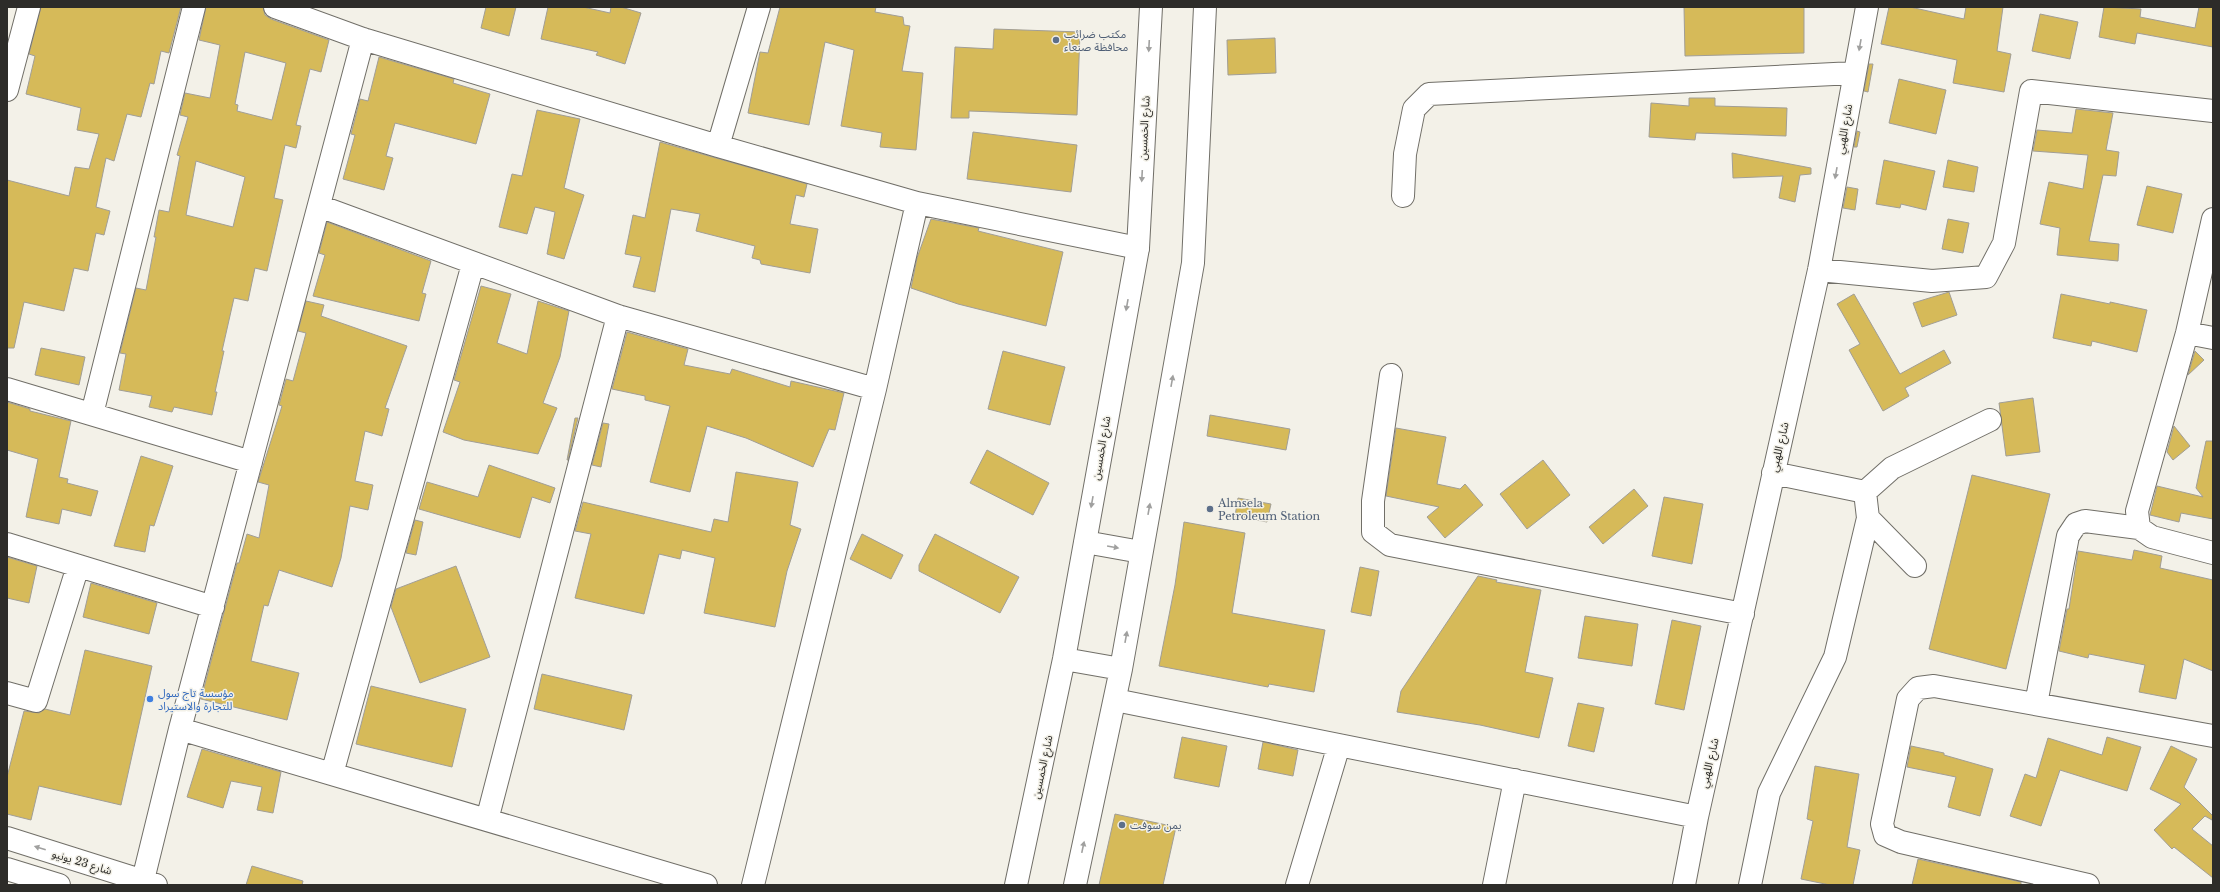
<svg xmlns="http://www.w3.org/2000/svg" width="2220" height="892" viewBox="0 0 2220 892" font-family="'Libre Baskerville','Noto Sans Arabic',serif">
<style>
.building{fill:#d6ba59;stroke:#a19e96;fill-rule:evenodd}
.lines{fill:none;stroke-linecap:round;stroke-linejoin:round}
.minor-casing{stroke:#716f68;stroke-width:24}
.major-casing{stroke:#716f68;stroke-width:24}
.minor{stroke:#fff;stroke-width:22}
.major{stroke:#fff;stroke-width:22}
.oneway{fill:#a0a09f}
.service-dot{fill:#5c6f8a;stroke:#f3f1e8;stroke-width:1.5}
.shop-dot{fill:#3f7fe0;stroke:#f3f1e8;stroke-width:1.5}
.labels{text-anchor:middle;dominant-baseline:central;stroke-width:3;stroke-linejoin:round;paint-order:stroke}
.service-label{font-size:11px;fill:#4e5e75;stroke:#f3f1e8;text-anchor:start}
.street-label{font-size:11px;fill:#2d2c29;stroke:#f3f1e8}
.shop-label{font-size:11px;fill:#366cbe;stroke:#f3f1e8;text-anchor:start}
</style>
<rect width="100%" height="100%" fill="#f3f1e8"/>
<!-- building -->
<path class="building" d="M41 7H181L169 53 161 51 154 84 150 83 141 117 127 114 114 161 106 158 96 207 110 211 104 235 96 233 88 271 74 268 64 311 24 302 14 348H7V180L69 196 75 167 89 169 99 134 77 130 81 108 26 94 35 56 29 54Z
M206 7H263L265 15 271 19 329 40 321 72 310 69 296 125 301 126 296 148 285 145 274 198 283 200 267 271 255 268 248 301 234 298 222 351H224L215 392H217L212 415 174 407 172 412 149 407 152 396 119 390 126 354 120 353 136 288 146 290 156 237H154L159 210 169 212 180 156 177 155 188 117 180 115 185 93 210 98 220 45 199 40ZM245 52 286 63 272 120 237 111 238 105 235 104ZM196 161 245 177 233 227 186 215Z
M486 7H516L509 36 481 28Z
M548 7H583L610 13 611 7H621L641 13 625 64 596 55 598 52 541 39Z
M780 7H876L875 12 903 17 904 25 910 26 902 71 923 73 916 150 880 147 882 133 841 126 854 50 825 42 809 125 748 113 760 52 768 53Z
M1684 7H1804V53L1685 56Z
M1889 7H1910L1964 19 1966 7H2003L1997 51 2011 54 2004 92 1953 83 1957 60 1881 44Z
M2104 7 2141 9 2140 17 2195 28 2199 7H2213V47L2137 33 2135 44 2099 37Z
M2040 14 2078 22 2070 59 2032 51Z
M994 29 1080 32 1077 115 969 111V118H951L955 47 993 49Z
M1275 38 1276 73 1228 75 1227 40Z
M379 57 454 79 453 83 490 94 476 144 395 123 386 156 393 158 384 190 343 179 355 135 351 134 360 99 368 101Z
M1869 64H1873L1868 92 1864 91Z
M1899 79 1946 90 1936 134 1889 123Z
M1689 98H1715V106L1787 108 1786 136 1696 133 1695 140 1649 137 1651 103 1689 106Z
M2076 109 2113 113 2106 150 2119 152 2116 176 2103 175 2089 241 2119 244 2118 261 2057 255 2060 228 2040 224 2049 182 2083 189 2088 155 2033 151 2037 130 2072 133Z
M537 110 580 119 564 188 584 195 564 259 547 254 555 212 535 207 527 234 499 227 512 174 522 176Z
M1857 131 1860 132 1857 147H1854Z
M973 132 1077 145 1071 192 967 179Z
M660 142 807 184 804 197 796 195 790 224 818 229 810 273 761 264 760 260 752 258 755 246 696 231 700 214 671 209 655 292 633 287 641 257 625 254 633 215 645 218Z
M1732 153 1811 168V174L1800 175 1795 202 1779 198 1783 176 1733 178Z
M1884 160 1935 171 1926 210 1901 204 1900 208 1876 204Z
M1948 160 1978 167 1974 192 1943 187Z
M2147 186 2182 194 2173 233 2137 225Z
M1847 187 1858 189 1855 210 1843 208Z
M931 219 979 228 978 231 1063 252 1046 326 958 304 911 288 917 258Z
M1948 219 1969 223 1963 253 1942 249Z
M327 222 431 261 422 293 426 294 419 321 313 296 325 255 319 253Z
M481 286 511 294 497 343 527 354 538 301 569 311 560 357 543 403 557 408 538 454 464 440 443 432 460 382 454 380Z
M1949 292 1957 315 1922 327 1913 303Z
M1854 294 1900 374 1944 350 1951 363 1905 388 1909 396 1883 411 1849 350 1860 344 1837 304Z
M2061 294 2110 304V302L2147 310 2137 352 2092 341 2091 346 2053 338Z
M306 301 324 305 321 316 407 346 385 408 389 409 382 436 365 431 355 481 373 485 368 510 350 506 341 558 332 587 279 570 268 606 264 605 251 661 299 673 287 720 201 699 237 563H239L247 534 259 538 269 485 258 482 282 406 279 405 286 379 293 381 306 333 298 331Z
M627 332 688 349 684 365 730 374 732 369 790 387 791 381 844 393 835 430 829 429 813 467 746 438 707 426 690 492 650 482 670 406 645 400V396L612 389Z
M41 348 85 357 79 385 35 375Z
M1003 351 1065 367 1050 425 988 409Z
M2195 351 2204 360 2188 375Z
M2033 398 2040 452 2006 456 1999 403Z
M7 402 30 409V411L71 421 59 477 68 479 67 483 98 491 91 516 62 509 59 524 26 517 38 459 7 450Z
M1210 415 1290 429 1286 450 1207 436Z
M575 418H578L568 460H567Z
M603 423 609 424 601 467 592 465Z
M2174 426 2190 446 2173 460 2167 452Z
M1396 428 1446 437 1437 484 1460 489 1465 484 1483 505 1445 538 1427 517 1439 507 1386 496Z
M2206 441H2213V519L2181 513 2179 522 2150 515 2157 486 2203 497 2196 488Z
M987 450 1049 483 1033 515 970 483Z
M141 456 173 466 154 526 150 525 145 552 114 546Z
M1543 460 1570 495 1527 529 1500 494Z
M489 465 555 488 550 503 532 497 520 538 419 509 427 482 478 497Z
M736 472 798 482 790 525 801 529 787 571 775 627 704 613 715 558 682 550 680 559 659 554 644 614 575 598 591 534 575 531 583 502 711 532 714 519 728 522Z
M1972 475 2050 494 2006 669 1929 649Z
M1634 489 1648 506 1603 544 1589 527Z
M1664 497 1703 504 1692 564 1652 556Z
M1238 498 1271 504 1267 522 1235 516Z
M415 520 423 522 416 555 406 553Z
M1184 522 1245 533 1232 613 1325 630 1314 692 1269 684 1268 687 1159 666 1175 585Z
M862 534 903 555 891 579 850 559Z
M935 534 1019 577 1000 613 919 571V565Z
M2134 550 2162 556 2160 568 2213 580V671L2184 659 2176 699 2139 692 2145 665 2089 654 2088 658 2059 651 2067 609H2069L2078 551 2132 560Z
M7 557 37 566 29 603 7 598Z
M456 566 490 657 420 683 391 607 396 589Z
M1360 567 1379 571 1371 616 1351 612Z
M1478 576 1497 580 1496 582 1541 590 1525 672 1553 678 1539 738 1480 725 1397 712 1401 691Z
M91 583 157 603 149 634 83 617Z
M1585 616 1638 624 1632 666 1578 658Z
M1672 620 1701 626 1684 710 1655 704Z
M85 650 152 666 121 805 39 786 31 820 7 814V777L24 711 39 713 45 709 70 715Z
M542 674 632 695 624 730 534 709Z
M371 686 466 709 452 767 356 744Z
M1578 703 1604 708 1594 752 1568 746Z
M1182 737 1227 746 1219 787 1174 778Z
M2107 737 2141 747 2127 791 2060 770 2041 826 2010 816 2025 774 2036 778 2048 738 2102 755Z
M1263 742 1298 750 1293 776 1258 769Z
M1911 746 1944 753V755L1993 769 1980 816 1948 807 1956 777 1907 767Z
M2171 746 2197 759 2184 787 2213 816 2212 820 2205 816 2192 829 2213 846V878L2174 847 2172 849 2154 830 2181 804 2150 789Z
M202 749 281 772 273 813 257 810 262 787 231 781 223 808 187 797Z
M1815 766 1859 774 1847 847 1860 850 1853 885H1830L1801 879 1813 821 1807 819Z
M1115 814 1176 827 1163 885H1099Z
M1918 859 2021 882V885H1912Z
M252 866 303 881 302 885H246Z"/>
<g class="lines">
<defs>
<path id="minor" d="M275 7 363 39 718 146 917 203 1138 248
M7 90 29 7
M718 146 759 7
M1403 196 1405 154 1414 109 1429 94 1854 73
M319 206 618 316 875 389
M1819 270 1932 281 1986 277 2004 243 2031 91 2213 111
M2187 333 2213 338
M1391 375 1373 501V532L1390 545 1743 614
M7 389 251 462
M92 414 194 7
M1773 473 1865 492 1868 518 1915 566
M1865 492 1892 468 1990 420
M2139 528 2137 511 2187 333 2213 219
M7 544 213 607
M7 693 36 701 78 566
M1115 700 1697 817
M2036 704 2068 536 2076 524 2085 521 2139 528 2152 537 2213 553
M180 729 706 885
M332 774 473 264
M487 820 618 316
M7 838 156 885
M7 869 59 885
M143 880 180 729 363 39
M753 885 875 389 917 203
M1297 885 1339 745
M1494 885 1515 780
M1684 885 1697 817 1819 270 1867 7
M1750 885 1769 793 1835 657 1868 518
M2088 885 1901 842 1885 835 1882 824 1908 699 1918 688 1934 686 2213 736"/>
<path id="major" d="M1085 542 1141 552
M1064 659 1121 669
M1016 885 1064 659 1138 248 1151 7
M1075 885 1121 669 1193 263 1205 7"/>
</defs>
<!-- minor casing -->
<use href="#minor" class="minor-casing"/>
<!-- major casing -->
<use href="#major" class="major-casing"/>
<!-- minor -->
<use href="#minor" class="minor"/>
<!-- major -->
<use href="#major" class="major"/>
</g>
<!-- one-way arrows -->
<defs><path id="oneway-solid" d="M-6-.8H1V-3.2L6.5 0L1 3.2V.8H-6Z"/></defs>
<g class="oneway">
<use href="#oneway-solid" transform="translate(1860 45) rotate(100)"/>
<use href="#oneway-solid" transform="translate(1149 46) rotate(93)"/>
<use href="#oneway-solid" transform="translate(1836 173) rotate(100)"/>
<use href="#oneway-solid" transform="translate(1142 176) rotate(93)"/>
<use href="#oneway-solid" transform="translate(1127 305) rotate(100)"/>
<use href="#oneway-solid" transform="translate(1172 381) rotate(-80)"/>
<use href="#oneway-solid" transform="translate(1092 502) rotate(100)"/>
<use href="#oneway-solid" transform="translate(1149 509) rotate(-80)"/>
<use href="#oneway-solid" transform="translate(1113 547) rotate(10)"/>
<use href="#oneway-solid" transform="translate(1126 637) rotate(-80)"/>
<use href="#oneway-solid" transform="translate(1083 847) rotate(-78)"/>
<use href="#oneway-solid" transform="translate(40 848) rotate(-163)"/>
</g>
<!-- markers -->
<g class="service-dot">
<circle cx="1056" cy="40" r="4"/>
<circle cx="1210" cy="509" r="4"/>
<circle cx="1122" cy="825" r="4"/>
</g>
<circle class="shop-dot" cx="150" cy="699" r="4"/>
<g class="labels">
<!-- service labels -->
<g class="service-label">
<text x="1064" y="34">مكتب ضرائب<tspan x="1064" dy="13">محافظة صنعاء</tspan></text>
<text x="1218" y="503">Almsela<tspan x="1218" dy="13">Petroleum Station</tspan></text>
<text x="1130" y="825">يمن سوفت</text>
</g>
<!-- street labels -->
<g class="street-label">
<text transform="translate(1144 128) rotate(-87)">شارع الخمسين</text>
<text transform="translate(1844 129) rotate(-80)">شارع اللهبي</text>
<text transform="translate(1779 447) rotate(-77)">شارع اللهبي</text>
<text transform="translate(1101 448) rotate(-80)">شارع الخمسين</text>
<text transform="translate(1709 763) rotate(-77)">شارع اللهبي</text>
<text transform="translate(1042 767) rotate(-78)">شارع الخمسين</text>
<text transform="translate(82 862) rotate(17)">شارع 23 يونيو</text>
</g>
<!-- shop labels -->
<g class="shop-label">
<text x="158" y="693">مؤسسة تاج سول<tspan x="158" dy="13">للتجارة والاستيراد</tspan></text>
</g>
</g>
<!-- border -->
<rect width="2220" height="892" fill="none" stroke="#2d2c29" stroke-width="16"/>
</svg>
